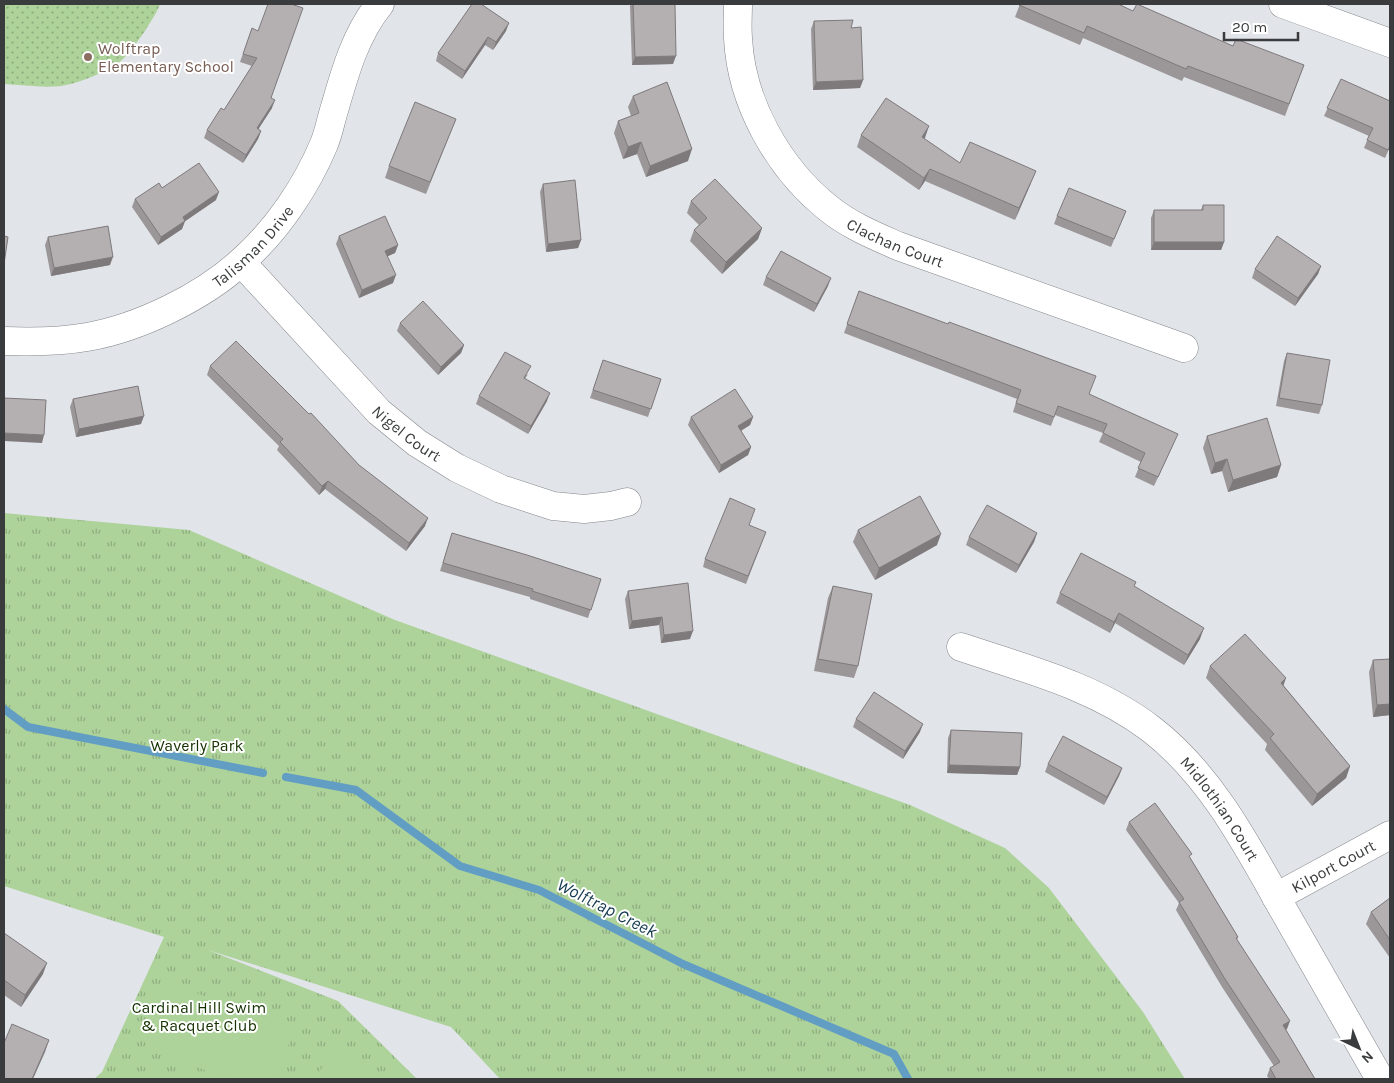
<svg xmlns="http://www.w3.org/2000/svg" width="1394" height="1083" viewBox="0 0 1394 1083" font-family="Karla,sans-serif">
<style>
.grass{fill:url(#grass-dots)}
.park{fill:url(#park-tufts)}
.garden{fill:#add29a}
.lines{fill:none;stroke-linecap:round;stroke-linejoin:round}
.stream{stroke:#629ec3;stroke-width:8}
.minor-casing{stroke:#83868a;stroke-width:29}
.minor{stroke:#fff;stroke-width:28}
.wall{fill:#9b9698}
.shaded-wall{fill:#7e7a7c}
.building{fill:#b4afb1;stroke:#7e7a7c}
.education-dot{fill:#8d6e63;stroke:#fff;stroke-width:2}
.labels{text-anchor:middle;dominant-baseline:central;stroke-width:4;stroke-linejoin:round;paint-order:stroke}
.education-label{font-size:16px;fill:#785e54;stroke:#fff;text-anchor:start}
.street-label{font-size:16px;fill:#393b3c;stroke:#fff}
.park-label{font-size:16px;fill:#143100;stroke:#fff}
.water-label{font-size:18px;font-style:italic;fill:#163b50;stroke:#fff}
</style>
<defs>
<pattern id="grass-dots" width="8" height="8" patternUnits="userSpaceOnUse" patternTransform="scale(1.25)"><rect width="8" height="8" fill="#add29a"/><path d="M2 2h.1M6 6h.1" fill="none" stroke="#8eac7f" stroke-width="1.8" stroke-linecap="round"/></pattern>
<pattern id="park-tufts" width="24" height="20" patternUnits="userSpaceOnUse" patternTransform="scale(1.25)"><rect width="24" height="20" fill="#add29a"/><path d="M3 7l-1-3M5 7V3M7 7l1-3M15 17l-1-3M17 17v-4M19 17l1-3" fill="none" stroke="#8eac7f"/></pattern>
</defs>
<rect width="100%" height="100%" fill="#e1e4e9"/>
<!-- grass -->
<path class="grass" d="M4 4H160C157 13 150 22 145 31 138 40 132 50 124 58 110 71 80 83 61 86 42 88 23 85 4 84Z"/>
<!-- park -->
<path class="park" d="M4 513 189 530 395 620 910 805 1005 848 1049 888 1143 1012 1185 1079H500L451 1027 208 950 338 1001 417 1079H94L102 1072 164 937 4 886Z"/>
<!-- garden -->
<path class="garden" d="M167 983 295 1028 276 1079H230L144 1048Z
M337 1046 385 1079H314Z"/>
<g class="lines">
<!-- stream -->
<path class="stream" d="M4 709 28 727 263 773
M286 777 356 790 460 866 539 890 683 964 894 1054 908 1079"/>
<defs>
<g id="minor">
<path id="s1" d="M738 4C738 15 737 27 738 38 741 102 778 168 828 208 849 225 873 235 898 246L1184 348"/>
<path d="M1283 4 1390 43"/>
<path id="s2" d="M241 262 379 412 417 443 457 468 501 489 553 506 584 509 611 506 627 502"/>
<path id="s3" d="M4 341C32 342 59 342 87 337 139 328 203 297 242 261 277 230 306 187 324 144 329 132 331 119 335 107 345 72 356 33 380 4"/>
<path id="s4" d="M961 647C1026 669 1095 686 1151 729 1211 775 1248 847 1284 911 1316 967 1348 1023 1380 1079"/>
<path id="s5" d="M1276 897 1390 835"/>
</g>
</defs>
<!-- minor casing -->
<use href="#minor" class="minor-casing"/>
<!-- minor -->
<use href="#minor" class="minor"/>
</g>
<!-- wall -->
<path class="wall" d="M631 4H675L673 64 632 65 630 6Z
M1020 4 1133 11 1233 46 1304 65 1285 116 1184 77 1182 81 1083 38 1080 45 1015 17Z
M814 21 851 28 863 80 860 88 813 90 811 29Z
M252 28 271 98 272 108 258 129 261 131 258 139 243 163 204 138 207 130 224 110 252 66 240 62Z
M506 31 493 50 485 45 462 79 436 61 438 53Z
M1341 79 1390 147 1385 158 1364 148 1369 136 1324 116Z
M633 96 688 161 646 177 637 154 623 159 614 133 618 121 631 116 628 107Z
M456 119 426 194 385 178 389 166Z
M861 135 924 139 960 163 1031 183 1015 220 925 181 919 190 857 147Z
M543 184 581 240 578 248 546 252 540 192Z
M162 188 216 200 185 221 182 229 158 245 132 207 135 199Z
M691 201 762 228 758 239 722 274 690 241 694 230 699 225 687 213Z
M1203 205 1224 242 1221 250H1151V218L1154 210H1201Z
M1126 211 1111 247 1054 224 1057 216Z
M339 236 398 245 395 253 387 256 393 283 359 298 336 244Z
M48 237 110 265 51 276 45 245Z
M1321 266 1318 274 1295 306 1252 278 1255 269Z
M766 277 828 286 814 312 763 285Z
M859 291 1089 394 1174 443 1154 486 1135 477 1141 462 1099 442 1103 433 1055 415 1051 426 1013 412 1017 399 844 333Z
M400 323 464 345 461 353 438 375 397 331Z
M1287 353 1322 405 1319 414 1276 406 1284 361Z
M603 360 661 379 648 417 590 398Z
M210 366 359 465 425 526 406 551 325 489 319 495 277 450 279 446 207 375Z
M528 374 525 379 547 401 528 434 476 404 479 396Z
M73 399 141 424 76 437 70 407Z
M691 417H753L750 425 741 431 751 447 748 455 719 473 688 425Z
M1207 436 1281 465 1277 477 1228 492 1222 471 1211 474 1203 448Z
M749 525 763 540 746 584 703 567 705 559Z
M858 530 937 545 875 580 853 542Z
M452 533 601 579 588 618 530 599V597L440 571Z
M1037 533 1034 542 1016 573 966 545 969 537Z
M1136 582 1134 586 1200 639 1184 665 1115 623 1110 633 1056 603 1060 593Z
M833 586 858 666 854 678 814 671 828 598Z
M628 591 690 639 661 643 659 625 629 629 625 599Z
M1390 659V715L1373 717 1369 672 1373 660Z
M1210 666 1284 686 1350 766 1346 778 1312 806 1265 750 1267 744 1206 678Z
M856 719 920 732 903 759 853 727Z
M951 730 1020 767 1017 775 947 773 948 738Z
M1048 764 1122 768 1119 776 1104 805 1045 772Z
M1129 822 1190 858 1238 937 1237 940 1287 1029 1286 1030 1315 1079H1269L1267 1076 1270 1068 1274 1066 1222 987 1176 910 1179 903 1126 830Z
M1390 898V958L1366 924 1371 912Z
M4 933 43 974 21 1007 4 995Z"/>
<!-- shaded-wall -->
<path class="shaded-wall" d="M509 23 506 31 493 50 496 42Z
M488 37 485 45 462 79 465 71Z
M676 56 673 64 632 65 635 57Z
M863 80 860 88 813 90 816 82Z
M275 100 272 108 254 136 257 128Z
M929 126 925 138 917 149 922 137Z
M261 131 258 139 243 163 246 155Z
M641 142 637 154 623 159 628 147Z
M692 149 688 161 646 177 650 166Z
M930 169 925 181 919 190 924 178Z
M1036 171 1031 183 1015 220 1019 208Z
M219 192 216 200 184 222 185 221 182 229 158 245 161 237 183 217Z
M762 228 758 239 722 274 726 262Z
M581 240 578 248 546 252 548 244Z
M1154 242H1224L1221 250H1151Z
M398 245 395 253 382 259 385 251Z
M113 257 110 265 51 276 54 268Z
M1321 266 1318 274 1295 306 1298 298Z
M396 275 393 283 359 298 362 290Z
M831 278 828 286 814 312 817 304Z
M464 345 461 353 438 375 441 367Z
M550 393 547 401 528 434 531 426Z
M144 416 141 424 76 437 79 429Z
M753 417 750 425 735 434 738 426Z
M4 433 44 435 42 443 4 441Z
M751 447 748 455 719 473 721 465Z
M1227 459 1222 471 1211 474 1215 463Z
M1281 465 1277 477 1228 492 1233 480Z
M328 481 325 489 319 495 322 486Z
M428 518 425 526 406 551 409 543Z
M1037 533 1034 542 1016 573 1019 565Z
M941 534 937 545 875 580 879 568Z
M1119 613 1115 623 1110 633 1114 622Z
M662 617 659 625 629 629 632 621Z
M1204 628 1200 639 1184 665 1188 655Z
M693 631 690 639 661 643 664 635Z
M1286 678 1282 690 1281 683Z
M1390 704V715L1373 717 1377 705Z
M923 724 920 732 903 759 905 751Z
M949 765 1020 767 1017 775 947 773Z
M1350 766 1346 778 1312 806 1317 794Z
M1122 768 1119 776 1104 805 1107 797Z
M47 963 43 974 21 1007 25 995Z
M1290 1021 1287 1029 1280 1033 1283 1025Z
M49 1040 45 1052 33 1079H32Z"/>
<!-- building -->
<path class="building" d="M268 4H291L303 8 271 98 275 100 257 128 261 131 246 155 207 130 221 108 224 110 257 58 243 54 252 28 258 31Z
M472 4H481L509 23 496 42 488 37 465 71 438 53Z
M633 4H675L676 56 635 57Z
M1020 4H1118L1133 11 1137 4 1233 46 1236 39 1304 65 1289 104 1188 66 1186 69 1087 26 1084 33 1019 5Z
M853 20 851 28 861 27 863 80 816 82 814 21Z
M1341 79 1390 101V146L1388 150 1367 140 1373 128 1327 108Z
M667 82 692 149 650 166 641 142 628 147 618 121 639 113 633 96Z
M886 98 929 126 922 137 960 163 970 142 1036 171 1019 208 930 169 924 178 861 135Z
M415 102 456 119 430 182 389 166Z
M199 163 219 192 183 217 185 221 161 237 135 199 159 183 162 188Z
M715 179 762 228 726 262 694 230 707 218 691 201Z
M575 180 581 240 548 244 543 184Z
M1069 188 1126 211 1114 239 1057 216Z
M1203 205H1224V242H1154V210H1203Z
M385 216 398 245 385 251 396 275 362 290 339 236Z
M108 226 113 257 54 268 48 237Z
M4 236 8 237 4 264Z
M1277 236 1321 266 1298 298 1255 269Z
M781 251 831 278 817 304 766 277Z
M859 291 948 324 949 322 1096 376 1089 394 1178 434 1158 477 1138 468 1145 453 1103 433 1107 424 1058 406 1054 417 1016 403 1021 390 847 324Z
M423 301 464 345 441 367 400 323Z
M236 341 309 414 311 413 359 465 428 518 409 543 328 481 322 486 280 442 283 439 210 366Z
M505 352 531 366 524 378 550 393 531 426 479 396Z
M1287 353 1330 360 1322 405 1279 398Z
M603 360 661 379 651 409 593 390Z
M138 386 144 416 79 429 73 399Z
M735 389 753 417 738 426 751 447 721 465 691 417Z
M4 398 46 400 44 435 4 433Z
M1267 418 1281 465 1233 480 1227 459 1215 463 1207 436Z
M920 496 941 534 879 568 858 530Z
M730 498 755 509 749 525 766 532 748 576 705 559Z
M987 505 1037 533 1019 565 969 537Z
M452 533 527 555 601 579 591 610 532 591 533 589 443 563Z
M1081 553 1136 582 1134 586 1204 628 1188 655 1119 613 1114 622 1060 593Z
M688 583 693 631 664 635 662 617 632 621 628 591Z
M833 586 872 594 858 666 818 659Z
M1245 634 1286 678 1281 683 1350 766 1317 794 1270 738 1274 734 1210 666Z
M1390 659V704L1377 705 1373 660Z
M874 692 923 724 905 751 856 719Z
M951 730 1022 733 1020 767 949 765Z
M1063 736 1122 768 1107 797 1048 764Z
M1155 803 1192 854 1189 856 1238 937 1236 938 1290 1021 1283 1025 1315 1079H1276L1270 1068 1280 1062 1225 979 1179 902 1184 899 1129 822Z
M1390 898V940L1371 912Z
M4 933 47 963 25 995 4 980Z
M12 1024 49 1040 32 1079H4V1043Z"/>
<!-- markers -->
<circle class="education-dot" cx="88" cy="57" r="5"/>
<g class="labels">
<!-- education labels -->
<g class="education-label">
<text x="98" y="48">Wolftrap<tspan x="98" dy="18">Elementary School</tspan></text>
</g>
<!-- street labels -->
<g class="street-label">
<text stroke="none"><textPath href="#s1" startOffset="308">Clachan Court</textPath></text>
<text stroke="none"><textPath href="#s3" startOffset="276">Talisman Drive</textPath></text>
<text stroke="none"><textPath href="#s2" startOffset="239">Nigel Court</textPath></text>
<text stroke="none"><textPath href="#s4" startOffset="314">Midlothian Court</textPath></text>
<text stroke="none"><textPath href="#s5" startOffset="65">Kilport Court</textPath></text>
</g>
<!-- park labels -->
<g class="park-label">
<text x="197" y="745">Waverly Park</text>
<text x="199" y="1007">Cardinal Hill Swim<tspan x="199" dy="18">&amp; Racquet Club</tspan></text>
</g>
<!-- water labels -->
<g class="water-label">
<text transform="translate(607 908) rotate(27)">Wolftrap Creek</text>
</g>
</g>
<!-- border -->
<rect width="1394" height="1083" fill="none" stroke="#393b3c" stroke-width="10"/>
<!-- north arrow -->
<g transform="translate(1359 1048) rotate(137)" stroke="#ffffff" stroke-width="4" paint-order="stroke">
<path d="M0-4L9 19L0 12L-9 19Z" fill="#393b3c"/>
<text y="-8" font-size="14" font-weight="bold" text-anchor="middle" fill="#393b3c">N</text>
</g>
<!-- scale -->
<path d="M1224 32v8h74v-8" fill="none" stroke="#393b3c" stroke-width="2.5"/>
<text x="1232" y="32" font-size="15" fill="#393b3c" stroke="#ffffff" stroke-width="4" paint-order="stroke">20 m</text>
</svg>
